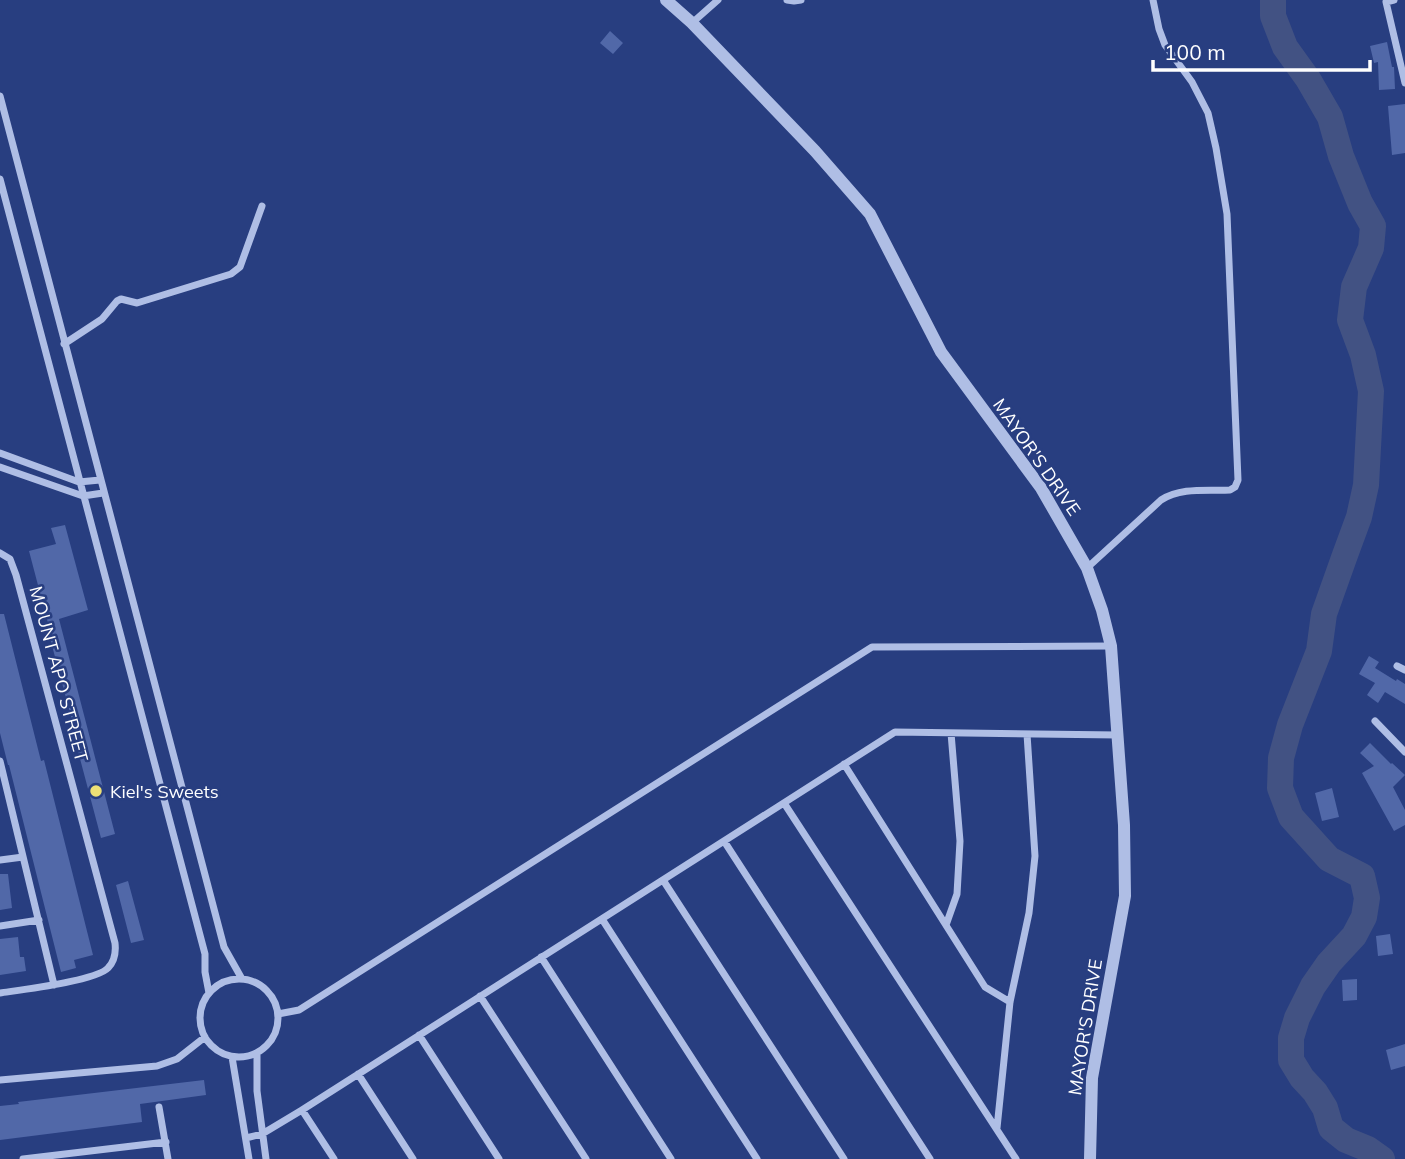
<svg xmlns="http://www.w3.org/2000/svg" width="1405" height="1159" viewBox="0 0 1405 1159" font-family="Mulish,sans-serif">
<style>
.lines{fill:none;stroke-linecap:round;stroke-linejoin:round}
.river{stroke:#425283;stroke-width:26}
.building{fill:#5168a8}
.minor{stroke:#afbee5;stroke-width:7}
.tertiary{stroke:#afbee5;stroke-width:12}
.poi-dot{fill:#ede076;stroke:#283e80;stroke-width:2.5}
.labels{text-anchor:middle;dominant-baseline:central;stroke-width:5;stroke-linejoin:round;paint-order:stroke}
.street-label{font-size:18px;fill:#fff;stroke:#283e80}
.poi-label{font-size:18px;fill:#fff;stroke:#283e80;text-anchor:start}
</style>
<rect width="100%" height="100%" fill="#283e80"/>
<g class="lines">
<!-- river -->
<path class="river" d="M1273 0V16L1285 47 1308 79 1330 117 1341 156 1360 203 1373 226 1371 248 1354 287 1350 320 1363 355 1371 391 1366 485 1359 517 1345 555 1324 614 1319 651 1290 725 1281 758 1280 788 1291 817 1329 859 1362 876 1367 898 1364 917 1354 936 1329 963 1313 986 1297 1018 1291 1038V1060L1302 1078 1315 1092 1325 1108 1331 1128 1346 1140 1368 1149 1382 1159"/>
</g>
<!-- building -->
<path class="building" d="M610 31 623 43 613 54 600 43Z
M1387 42 1392 67H1394L1395 89 1379 90 1378 62 1374 63 1370 46Z
M1405 104V153L1392 155 1388 106Z
M65 525 88 610 59 619 115 834 101 838 74 736 76 735 47 627H49L29 551 56 544 51 528Z
M0 614H4L41 761 44 760 93 955 74 960 76 968 61 972 9 765H8L0 733Z
M1369 656 1379 662 1375 668 1396 681 1397 679 1405 684V704L1385 692 1378 703 1367 695 1375 683 1359 674Z
M1370 743 1391 764 1392 763 1405 775 1393 787 1405 810V825L1394 831 1362 773 1374 766 1360 753Z
M1332 788 1339 817 1322 821 1315 793Z
M0 874H8L12 908 0 910Z
M128 881 144 940 131 943 116 885Z
M1390 934 1393 954 1378 956 1376 936Z
M18 937 20 957H24L26 971 0 975V939Z
M1357 979V1000L1343 1001 1342 980Z
M1405 1044V1066L1391 1070 1386 1050Z
M204 1080 206 1095 140 1104 142 1122 0 1140V1106L19 1104 18 1102Z"/>
<g class="lines">
<!-- minor -->
<path class="minor" d="M787 0 794 1 801 0
M1394 0 1386 2 1405 83
M692 23 718 0
M0 96 224 947 242 979
M0 179 205 954V972L209 993
M64 344 102 319 117 301 121 299 137 303 231 274 240 267 262 206
M0 453 79 482 100 480
M0 467 83 496 103 493
M0 553 10 559 16 575 115 943C116 952 115 961 108 968 96 981 20 990 0 993
M1087 568 1161 500C1181 487 1207 491 1230 490L1235 487 1238 480 1227 214 1216 148 1208 113 1192 82 1165 45 1159 29 1153 0
M1397 666 1405 670
M1375 721 1405 752
M0 761 54 985
M844 764 985 987 1010 1002
M784 803 1016 1159
M724 841 930 1159
M0 860 23 857
M663 880 844 1159
M602 919 757 1159
M946 925 957 894 960 841 951 733
M0 926 39 920
M541 957 671 1159
M200 1018a39 39 0 1 1 78 0a39 39 0 1 1-78 0Z
M480 996 586 1159
M278 1014 299 1010 872 647 1111 646
M419 1035 499 1159
M257 1053V1091L266 1159
M232 1057 249 1159
M358 1074 413 1159
M0 1080 157 1066 177 1059 205 1037
M159 1107 168 1159
M302 1110 334 1159
M997 1128 1010 1002 1029 913 1035 856 1027 734
M246 1138 262 1134 302 1110 895 732 1118 735
M23 1159 166 1142"/>
<!-- tertiary -->
<path class="tertiary" d="M666 0 692 23 815 151 870 214 941 352 1041 488 1087 568 1102 610 1111 646 1124 825 1125 896 1092 1078 1090 1159"/>
</g>
<!-- markers -->
<circle class="poi-dot" cx="96" cy="791" r="7"/>
<g class="labels">
<!-- street labels -->
<g class="street-label">
<text transform="translate(1037 457) rotate(55)">MAYOR'S DRIVE</text>
<text transform="translate(59 674) rotate(75)">MOUNT APO STREET</text>
<text transform="translate(1085 1027) rotate(-81)">MAYOR'S DRIVE</text>
</g>
<!-- poi labels -->
<g class="poi-label">
<text x="110" y="791">Kiel's Sweets</text>
</g>
</g>
<!-- scale -->
<path d="M1153 60v10h217v-10" fill="none" stroke="#ffffff" stroke-width="3.5"/>
<text x="1164" y="60" font-size="21" fill="#ffffff" stroke="#283e80" stroke-width="5" paint-order="stroke">100 m</text>
</svg>
